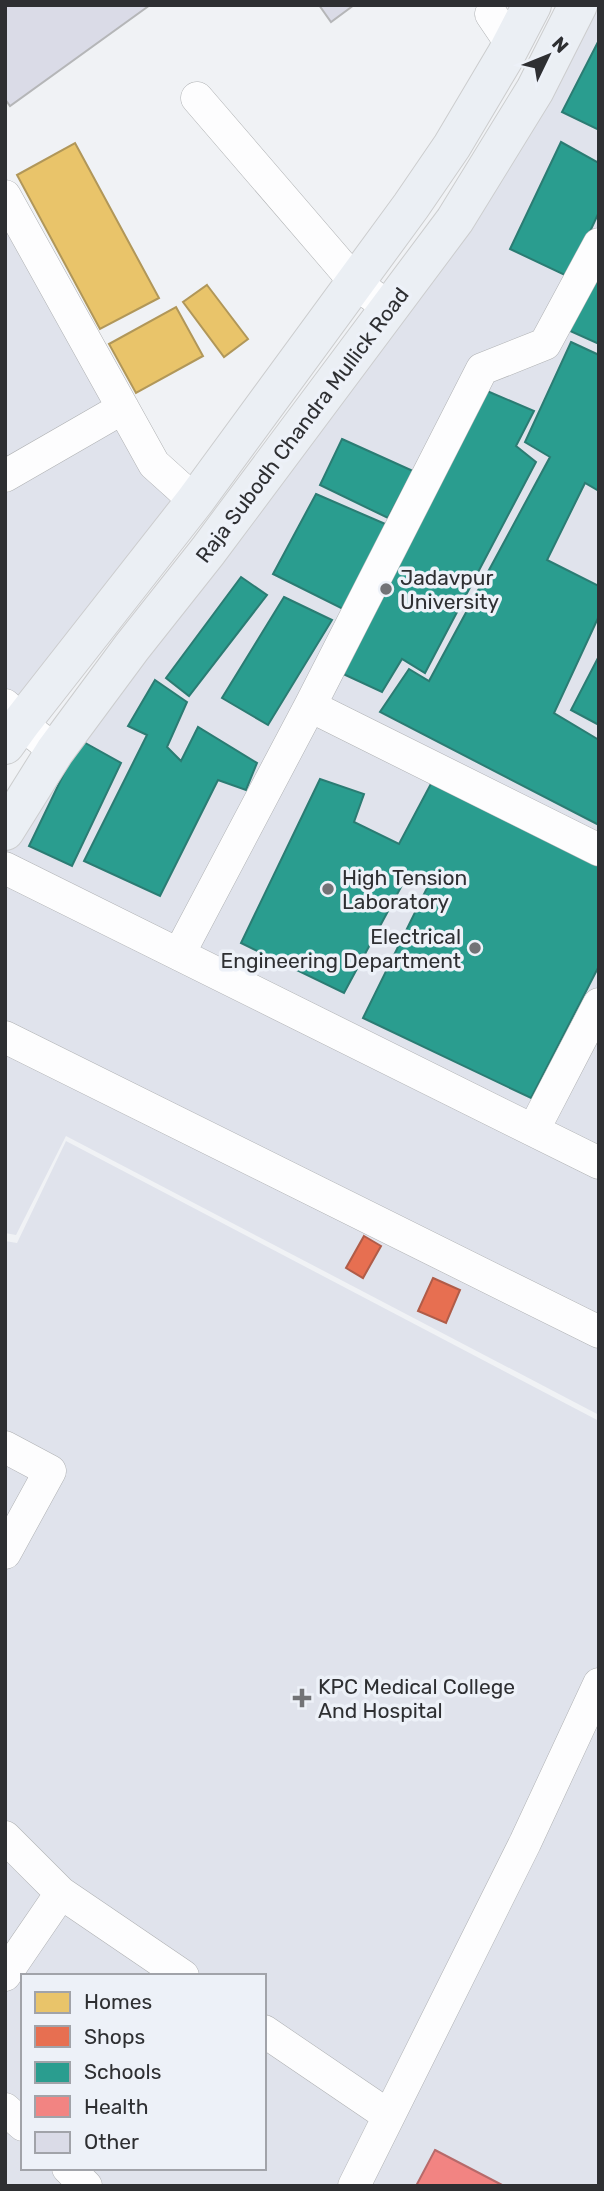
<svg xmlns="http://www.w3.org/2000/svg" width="604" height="2191" viewBox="0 0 604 2191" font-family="Rubik,sans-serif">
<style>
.built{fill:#e0e3ec;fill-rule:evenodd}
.homes{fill:#e9c46a;stroke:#b19759;stroke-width:2}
.shops{fill:#e76f51;stroke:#b05c48;stroke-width:2}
.schools{fill:#2a9d8f;stroke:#2b7c73;stroke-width:2}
.health{fill:#f28482;stroke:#b76a6a;stroke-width:2}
.building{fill:#dadbe7;stroke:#b5b6b8;stroke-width:2}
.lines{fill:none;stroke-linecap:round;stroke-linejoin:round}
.minor-casing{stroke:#afb1b3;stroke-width:33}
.major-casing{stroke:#cccdce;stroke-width:40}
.minor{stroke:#fdfdfe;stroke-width:32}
.major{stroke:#ebeff4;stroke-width:38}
.poi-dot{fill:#727376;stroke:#edf1f8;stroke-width:2.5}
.labels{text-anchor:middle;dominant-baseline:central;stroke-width:7;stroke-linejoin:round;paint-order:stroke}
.street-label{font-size:21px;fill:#2e2f32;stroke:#edf1f8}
.poi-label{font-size:21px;fill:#2e2f32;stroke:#edf1f8;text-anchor:start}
</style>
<rect width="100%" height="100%" fill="#f0f2f5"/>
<!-- built -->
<path class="built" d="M593 5H599V1330L5 1027V830L293 426 431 219 547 104Z
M5 212 196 518 39 729 5 690Z
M5 1046 599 1340V1415L66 1136 16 1235 5 1233Z
M66 1141 599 1421V2186H5V1241L17 1243ZM23 1976H264V2168H23Z"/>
<!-- homes -->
<path class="homes" d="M75 143 159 298 100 329 17 175Z
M207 285 248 339 224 357 183 302Z
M176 307 203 356 136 393 109 344Z"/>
<!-- shops -->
<path class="shops" d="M364 1236 381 1246 363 1278 346 1268Z
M433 1278 460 1290 446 1323 418 1311Z"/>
<!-- schools -->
<path class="schools" d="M599 40V130L562 112Z
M561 142 599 163V212L569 277 510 249Z
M599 272V344L568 330Z
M571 342 599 355V491L585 483 547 560 599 586V616L554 713 599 740V825L380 712 409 669 429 681 550 457 525 442Z
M487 391 534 411 516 446 536 462 425 673 402 659 382 692 341 673Z
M342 439 413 471 388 518 320 485Z
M316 494 390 526 345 610 273 574Z
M241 577 267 595 189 696 166 678Z
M284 597 332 620 268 725 222 698Z
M599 656V725L571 710Z
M155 680 187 702 167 747 181 761 198 727 257 763 246 790 218 780 160 896 84 861 147 735 128 726Z
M80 740 121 763 72 866 29 846Z
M434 778 599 860V966L531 1098 363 1018 431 880 408 874 344 993 241 943 320 779 364 794 354 822 399 844Z"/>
<!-- health -->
<path class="health" d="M435 2150 504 2186H416Z"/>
<!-- building -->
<path class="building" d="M5 5H150L10 106 5 99Z
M319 5H354L331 22Z"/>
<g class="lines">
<defs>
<path id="minor" d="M491 14 512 45
M197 98 356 283 389 308
M5 196 154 464 195 501
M599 244 545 344 482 369 310 706 599 850
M5 476 123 408
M5 705 21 723 55 751
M5 868 599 1163
M179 954 310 706
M5 1037 599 1332
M534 1129 599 1004
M5 1447 50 1471 5 1553
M5 1837 61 1893 183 1976
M5 1975 61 1893
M264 2031 389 2116
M5 2109 23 2125
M68 2168 86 2186
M354 2186 525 1843 599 1684"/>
<path id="major" d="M5 745 21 723 195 501 411 206 452 146 506 55 532 5
M5 831 55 751 132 647 208 551 455 220 535 90 578 5"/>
</defs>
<!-- minor casing -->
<use href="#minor" class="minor-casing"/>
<!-- major casing -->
<use href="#major" class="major-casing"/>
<!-- minor -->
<use href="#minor" class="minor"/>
<!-- major -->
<use href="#major" class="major"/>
</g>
<!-- markers -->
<g class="poi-dot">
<circle cx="386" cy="589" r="7"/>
<circle cx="328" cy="889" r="7"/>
<circle cx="475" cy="948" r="7"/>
<path d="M298.5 1687.5h7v7h7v7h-7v7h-7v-7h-7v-7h7z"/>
</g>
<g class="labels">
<!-- street labels -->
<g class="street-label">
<text transform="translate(302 425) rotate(-53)">Raja Subodh Chandra Mullick Road</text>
</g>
<!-- poi labels -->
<g class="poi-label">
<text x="400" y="577">Jadavpur<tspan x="400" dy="24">University</tspan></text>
<text x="342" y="877">High Tension<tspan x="342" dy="24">Laboratory</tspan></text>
<text x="461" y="936" text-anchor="end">Electrical<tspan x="461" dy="24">Engineering Department</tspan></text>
<text x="318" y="1686">KPC Medical College<tspan x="318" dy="24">And Hospital</tspan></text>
</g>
</g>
<!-- border -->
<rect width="604" height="2191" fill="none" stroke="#2e2f32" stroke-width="14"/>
<!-- legend -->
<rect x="21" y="1974" width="245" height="196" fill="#edf1f8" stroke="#a1a3a9" stroke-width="2"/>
<rect x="35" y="1992" width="35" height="21" fill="#e9c46a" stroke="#a1a3a9" stroke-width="2"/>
<text x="84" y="2009" font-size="21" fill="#2e2f32">Homes</text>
<rect x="35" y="2026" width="35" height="21" fill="#e76f51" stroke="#a1a3a9" stroke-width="2"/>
<text x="84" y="2044" font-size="21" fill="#2e2f32">Shops</text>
<rect x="35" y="2062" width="35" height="21" fill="#2a9d8f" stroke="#a1a3a9" stroke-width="2"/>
<text x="84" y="2079" font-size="21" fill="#2e2f32">Schools</text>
<rect x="35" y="2096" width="35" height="21" fill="#f28482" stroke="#a1a3a9" stroke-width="2"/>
<text x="84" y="2114" font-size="21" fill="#2e2f32">Health</text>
<rect x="35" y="2132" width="35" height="21" fill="#dadbe7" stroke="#a1a3a9" stroke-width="2"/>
<text x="84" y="2149" font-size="21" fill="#2e2f32">Other</text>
<!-- north arrow -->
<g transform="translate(548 56) rotate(47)" stroke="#edf1f8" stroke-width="5" paint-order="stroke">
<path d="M0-5L12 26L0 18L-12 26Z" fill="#2e2f32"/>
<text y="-10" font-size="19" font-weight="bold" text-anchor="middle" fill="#2e2f32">N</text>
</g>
</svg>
